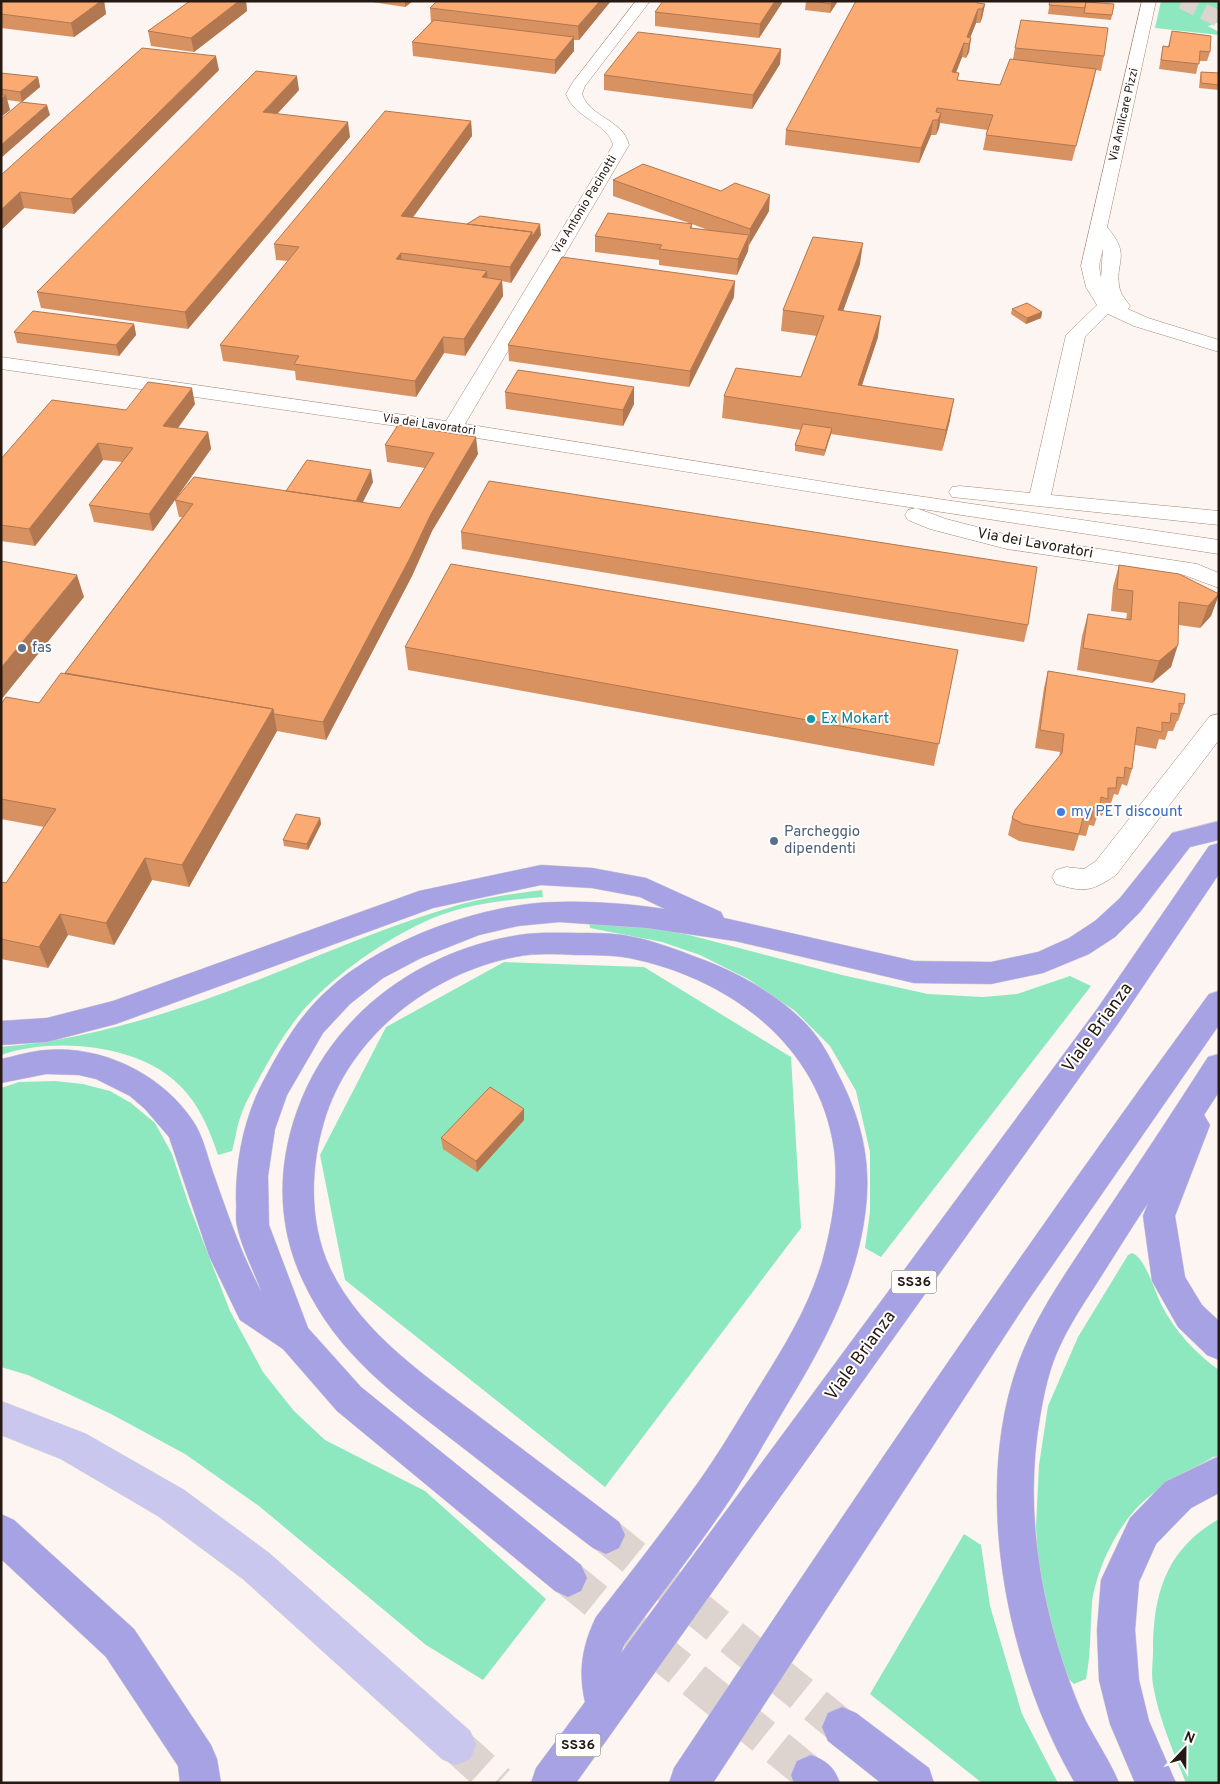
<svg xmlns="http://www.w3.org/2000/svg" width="1220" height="1784" viewBox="0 0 1220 1784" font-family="Overpass,sans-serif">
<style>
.green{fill:#8de8bf}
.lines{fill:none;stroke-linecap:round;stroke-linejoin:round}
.major-tunnel{stroke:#ddd4cf;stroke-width:36;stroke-dasharray:36 18;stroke-linecap:butt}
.highway-tunnel-far1{stroke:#ddd4cf;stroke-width:16;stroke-dasharray:16 8;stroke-linecap:butt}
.highway-tunnel{stroke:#ddd4cf;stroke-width:36;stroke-dasharray:36 18;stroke-linecap:butt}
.minor-casing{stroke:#a78671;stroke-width:1}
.major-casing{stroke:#d4d1cf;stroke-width:1}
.highway-casing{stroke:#d4d1cf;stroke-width:1}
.minor{fill:#fff;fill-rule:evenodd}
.major{fill:#cac7ef;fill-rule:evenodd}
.highway{fill:#a7a2e4;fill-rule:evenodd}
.wall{fill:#d89262;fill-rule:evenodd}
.shaded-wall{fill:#b07750}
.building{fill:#fbaa72;stroke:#b07750}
.service-dot{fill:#5c6f8a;stroke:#fff;stroke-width:2}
.culture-dot{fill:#0f9aa8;stroke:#fff;stroke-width:2}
.shop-dot{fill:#3f7fe0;stroke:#fff;stroke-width:2}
.labels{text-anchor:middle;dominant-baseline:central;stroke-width:4;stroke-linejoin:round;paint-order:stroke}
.far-street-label{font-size:12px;fill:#261911;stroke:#fff}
.shield{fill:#fff;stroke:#675e58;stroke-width:1}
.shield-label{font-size:14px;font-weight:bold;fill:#261911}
.street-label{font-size:15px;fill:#261911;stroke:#fff}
.service-label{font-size:15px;fill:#4e5e75;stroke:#fff;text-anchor:start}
.culture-label{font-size:15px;fill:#0d838f;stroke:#fff;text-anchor:start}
.shop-label{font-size:15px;fill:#366cbe;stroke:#fff;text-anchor:start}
.near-street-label{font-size:18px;fill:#261911;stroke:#fff}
</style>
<rect width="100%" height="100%" fill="#fdf5f1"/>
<!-- green -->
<path class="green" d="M1161 1H1219V22L1208 26 1219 32V35L1155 28Z
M542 890 543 897C503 900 459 905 422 923 380 943 338 973 306 1007 289 1026 274 1051 262 1073 253 1089 244 1104 239 1121 236 1131 235 1141 232 1151L218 1155C209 1128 198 1102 176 1082 135 1044 53 1037 1 1055V1047C71 1041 138 1023 204 1000 284 972 361 935 442 910 475 899 509 894 542 890Z
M589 921 640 925 689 935 842 975 928 994 983 997 1017 994 1070 976 1091 986 881 1257 865 1248 870 1212V1152L856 1091 830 1046 795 1011 748 979 700 955 662 942 590 928Z
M504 962 644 967 791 1057 801 1228 605 1487 345 1280 320 1155 386 1027Z
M55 1081 83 1084 110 1091 131 1103 155 1123 172 1154 189 1205 230 1311 263 1372 294 1411 325 1440 425 1491 546 1599 483 1680 426 1645 259 1506 185 1454 111 1414 28 1375 1 1367V1088L19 1082Z
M1132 1253C1146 1258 1155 1293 1162 1306 1175 1331 1196 1354 1219 1370V1456L1213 1457C1191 1470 1164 1483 1145 1500 1119 1522 1096 1569 1092 1603 1090 1629 1091 1654 1086 1679L1074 1684 1063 1674 1039 1577 1036 1527 1039 1465 1048 1406 1078 1337 1128 1255Z
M1219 1519V1783H1186C1173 1751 1159 1719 1153 1685 1151 1674 1153 1662 1153 1651 1153 1594 1166 1549 1219 1519Z
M964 1534 981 1545 990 1606 1022 1714 1058 1783H982L870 1694Z"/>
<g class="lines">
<!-- major-tunnel -->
<path class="major-tunnel" d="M456 1745 498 1783"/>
<!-- highway-tunnel-far1 -->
<path class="highway-tunnel-far1" d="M1182 1 1219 19"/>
<!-- highway-tunnel -->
<path class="highway-tunnel" d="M606 1535 842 1727
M568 1578 811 1775"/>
<defs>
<path id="minor" d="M636 1H650L585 86 582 94C590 118 623 119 629 145L465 424 856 487 1219 540V554L856 499 452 434 1 369V357L446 421 613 145C608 123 575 119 566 94L573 82Z
M1142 1H1156L1107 227C1133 257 1113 262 1120 290 1122 296 1126 300 1130 306L1128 309 1148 318 1219 340V352L1134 326 1108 314 1085 337 1051 495 1219 511V525L952 497 949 492 952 487 960 486 1030 493 1066 335 1097 305 1086 287 1081 266ZM1103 248 1101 278 1099 266Z
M916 508 946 519 1008 535 1197 564 1219 573V588L1184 575 1007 549 930 529 908 520 905 515 908 510Z
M1219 714V740L1116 875C1092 891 1085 893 1056 884L1052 877 1056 870 1066 867 1084 869 1096 861 1210 716Z"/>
<path id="major" d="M1 1401 86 1434 184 1490 269 1553 470 1731 476 1745 470 1759 456 1765 442 1759 243 1579 158 1516 61 1459 1 1435Z"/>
<path id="highway" d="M1219 821V840L1190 847 1140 912 1115 937 1089 954 1043 973 991 984 914 983 735 941 647 928 559 922 518 926 479 935 421 958 383 978 350 1004 323 1033 287 1095 275 1129 268 1176 269 1225 308 1328 361 1387 581 1565 587 1578 581 1591 568 1597 555 1591 337 1411 283 1349 240 1320 209 1256 169 1137 145 1109 130 1096 96 1079 79 1075 46 1074 1 1083V1059C16 1056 31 1051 46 1050 102 1045 162 1074 193 1121 204 1137 208 1160 215 1178 229 1218 242 1255 262 1293 254 1271 242 1249 237 1226 235 1218 237 1208 236 1199 236 1156 245 1114 266 1076 283 1044 302 1012 330 988 384 939 487 902 560 902 594 901 631 904 665 909L640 897 592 888 541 885 433 908 116 1024 47 1042 1 1045V1021L47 1018 113 1001 419 891 541 865 592 868 646 878 721 912 724 918 914 961 991 962 1038 952 1069 938 1095 921 1120 898 1172 833Z
M1219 843V874L1117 1025 576 1783H531L536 1768 585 1702C578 1671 582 1646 596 1617 630 1573 665 1529 697 1484 718 1455 735 1425 754 1395 781 1351 807 1312 822 1262 832 1226 839 1187 834 1149 819 1044 728 978 629 958 612 955 594 955 576 955 556 954 535 953 515 957 429 974 349 1037 324 1122 310 1169 309 1223 330 1268 363 1336 428 1377 485 1421 530 1455 574 1488 619 1522L625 1535 619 1548 606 1554 593 1548C548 1514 503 1479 458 1444 395 1395 338 1356 303 1281 275 1222 277 1158 302 1098 339 1009 424 950 519 935 538 932 557 933 576 933 592 933 608 933 623 935 648 939 673 948 696 957 737 972 778 994 808 1026 821 1040 830 1057 838 1074 867 1130 874 1177 861 1238 846 1307 814 1360 779 1418 761 1448 744 1479 725 1507 693 1554 657 1599 624 1645L621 1653 1097 1009 1209 846Z
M1219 991V1025L1027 1302 713 1783H669L674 1768C848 1507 1023 1247 1209 994Z
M1219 1054V1092L1204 1115 1210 1125 1175 1216 1185 1277 1202 1305 1219 1321V1360L1207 1355 1178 1327 1152 1281 1143 1216 1148 1203C1130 1230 1113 1258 1095 1286 1082 1306 1069 1326 1059 1348 1049 1369 1044 1394 1040 1417 1023 1515 1042 1614 1079 1706 1090 1733 1108 1756 1119 1783H1075C1005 1664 969 1482 1023 1351 1042 1305 1071 1266 1098 1224 1135 1169 1172 1113 1208 1057Z
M1219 1456V1493L1191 1508 1156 1544 1139 1582 1135 1630 1139 1680 1149 1721 1176 1783H1135L1110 1724 1099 1680 1097 1630 1101 1580 1130 1518 1165 1482Z
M1 1514 14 1520 134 1629 211 1745 217 1759 221 1783H180L178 1766 106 1657 1 1559Z
M842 1707 856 1713 929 1768 934 1783H881L828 1741 822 1727 828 1713Z
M811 1755C827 1761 834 1767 840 1783H794L791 1775 797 1761Z"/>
</defs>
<!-- minor casing -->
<use href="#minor" class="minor-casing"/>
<!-- major casing -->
<use href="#major" class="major-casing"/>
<!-- highway casing -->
<use href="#highway" class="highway-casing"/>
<!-- minor -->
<use href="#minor" class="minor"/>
<!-- major -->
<use href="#major" class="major"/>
<!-- highway -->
<use href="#highway" class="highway"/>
</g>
<!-- wall -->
<path class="wall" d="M1 1H104L106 14 74 37 1 28Z
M190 1H246L247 11 194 52 151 46 148 31Z
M372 1H413L405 7 372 2Z
M611 1 579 40H574V51L555 74 413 56 412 42 431 22 430 8Z
M806 1H838L830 13 805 10Z
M1050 1 1086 2 1112 15 1111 20 1048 14Z
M782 3 759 38 655 26V12Z
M980 3 985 4 982 18 980 23H976L970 38H971L969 52 966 58 962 57 956 73 958 80 1000 85 1013 59 1015 48 1104 56 1101 71 1096 70 1072 161 983 150 987 130 940 123 939 128 936 135H931L919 163 785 145 786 130Z
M1172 31 1210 52 1207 61H1199L1196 74 1159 69 1163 46 1168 47Z
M781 49 780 64 752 109 604 90V75Z
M219 70 74 214 24 208 1 230V175Z
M1201 72 1219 73V90L1199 88 1200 77Z
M1 73 38 77 40 87 22 102 7 100 10 110 1 117Z
M299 90 277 114 350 137 188 329 41 308 37 292Z
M471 121 472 136 413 217 541 235 511 283 502 281 503 296 465 356 444 353 416 397 296 380 295 371 223 361 220 345 288 261 276 260 274 244Z
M613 180 769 211 749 245 748 251 737 275 659 265V260L595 252V236L689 223 613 196ZM692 224 708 230 692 228Z
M860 264 843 310 878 337 862 385 950 420 942 451 831 434 824 456 795 451V445L801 430 722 418 724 396 801 377 817 336 781 331 783 310Z
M734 297 689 387 509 361 508 345Z
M1012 309 1042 312 1041 318 1026 324 1011 314Z
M134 324 136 335 119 356 17 343 14 332Z
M505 392 634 404 623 426 506 409Z
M195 404 178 428 208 432 211 449 153 531 94 522 89 505 122 462 103 460 35 546 1 541V459L126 410Z
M385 445 478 454 432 531 412 576 326 740 277 731 189 887 152 880 114 945 68 935 48 968 1 959V882L6 883 44 827 1 819V704L39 703 65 673 182 517H179L175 500 286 491 373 482 362 503 400 508 425 468 387 462Z
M461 532 1028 625 1024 642 462 549Z
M1119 565 1219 594 1211 616 1200 628 1179 625 1171 667 1152 683 1077 670 1082 636 1088 614 1126 620 1127 613 1111 611 1113 587Z
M405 647 958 650 934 766 408 670Z
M1048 671 1184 704 1178 721H1177L1173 731H1168L1165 740 1159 739 1156 749 1135 745 1132 769 1127 786 1122 784 1118 795 1114 794 1110 806 1106 805 1102 816 1098 814 1094 826 1089 825 1086 836 1079 835 1074 851 1019 841 1008 835 1012 818 1059 757 1060 752 1035 748 1044 688Z
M320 818 321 824 308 850 284 846 283 840Z
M524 1120 477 1172 443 1149 441 1138Z"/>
<!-- shaded-wall -->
<path class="shaded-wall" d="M101 1H104L106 14 74 37 71 23Z
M239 1H246L247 11 194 52 191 38Z
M405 1H413L405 7Z
M600 1H611L579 40 578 26Z
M775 1H782V3L759 38 760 24Z
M832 1H838L830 13 831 4Z
M985 4 982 18 980 23 982 9Z
M978 9 976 23 968 43 967 37Z
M574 37V51L555 74V60Z
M971 38 969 52 966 58 969 44Z
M964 43 962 57 950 87 952 72Z
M781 49 780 64 752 109 753 95Z
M216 56 219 70 74 214 71 199Z
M1096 69 1093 84 1072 161 1076 146Z
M297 76 299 90 265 127 263 112Z
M38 77 40 87 22 102 20 92Z
M6 95 10 110 1 117V99Z
M47 105 50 115 1 158V145Z
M941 113 939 128 936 135 938 120Z
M933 120 931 135 919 163 921 148Z
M471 121 472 136 403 231 401 216Z
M348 122 350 137 188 329 185 312Z
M20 192 24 208 1 230V210Z
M770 195 769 211 749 245 750 229Z
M540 224 541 235 533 247 532 237Z
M532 232 533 247 511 283 510 267Z
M749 235 748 251 737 275 738 259Z
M863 243 860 264 836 331 838 310Z
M401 253 402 269 396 259Z
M487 271 488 287 482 277Z
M502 280 503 296 465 356 464 339Z
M735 281 734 297 689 387 690 371Z
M1042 312 1041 318 1026 324 1027 318Z
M881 316 878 337 855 406 858 385Z
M134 324 136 335 119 356 116 345Z
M443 337 444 353 416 397 415 381Z
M634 387V404L623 426V410Z
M192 388 195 404 167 443 163 426Z
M954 399 950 420 942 451 946 430Z
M832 428 831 434 824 456 825 450Z
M208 432 211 449 153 531 149 514Z
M476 437 478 454 432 531 412 576 326 740 323 722 431 514Z
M98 443 103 460 35 546 29 529Z
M371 470 373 482 355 518 353 506Z
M77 575 84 597 1 700V668Z
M1219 594 1211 616 1200 628 1208 606Z
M1178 645 1171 667 1152 683 1159 661Z
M273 709 277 731 189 887 182 865Z
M320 818 321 824 308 850 307 844Z
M145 858 152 880 114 945 106 923Z
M60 914 68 935 48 968 39 947Z
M524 1109V1120L477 1172 476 1161Z"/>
<!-- building -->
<path class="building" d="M1 1H101L71 23 1 14Z
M190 1H239L191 38 148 31Z
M437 1H600L578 26 430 8Z
M663 1H775L760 24 655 12Z
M812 1H832L831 4Z
M856 1H977V3L985 4 982 9H978L967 37 971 38 969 44 964 43 952 72 959 73 957 80 1000 85 1010 59 1096 69 1076 146 986 135 993 115 937 108 936 112 941 113 938 120H933L921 148 786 130Z
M1050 1H1086L1085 8 1049 5Z
M1086 2 1114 4 1112 15 1084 13Z
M434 20 574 37 555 60 412 42Z
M1021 20 1108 28 1104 56 1015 48Z
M1172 31 1211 36 1210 52 1200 51 1199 64 1161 60 1163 46 1169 47Z
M638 32 781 49 753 95 604 75Z
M142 48 216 56 71 199 20 192 1 210V175Z
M256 71 297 76 263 112 348 122 185 312 37 292Z
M1201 72 1219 73V85L1201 83Z
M1 73 38 77 20 92 1 89Z
M1 95H6L1 99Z
M21 102 47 105 1 145V119Z
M385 111 471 121 401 216 532 232 510 267 401 253 396 259 487 271 482 277 502 280 464 339 443 337 415 381 294 364 299 356 220 345 299 247 274 244Z
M643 164 721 191 735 183 770 195 750 229 613 180Z
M608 213 692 224 690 228 749 235 738 259 659 249 662 245 595 236Z
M480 216 540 224 532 237V232L467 224Z
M813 237 863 243 838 310 881 316 858 385 954 399 946 430 724 396 736 368 801 377 824 316 783 310Z
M562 257 735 281 690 371 508 345Z
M1027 303 1042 312 1027 318 1012 309Z
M33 311 134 324 116 345 14 332Z
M518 370 634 387 623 410 505 392Z
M148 382 192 388 163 426 208 432 149 514 89 505 133 448 98 443 29 529 1 525V459L52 400 126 410Z
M803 424 832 428 825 450 795 445Z
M398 425 476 437 431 514 410 558 323 722 274 714 273 709 65 673 193 504 175 500 194 477 400 508 434 453 385 445Z
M307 460 371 470 356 501 286 491Z
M489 481 1037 567 1028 625 461 532Z
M1 561 77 575 1 668Z
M451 564 958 650 939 744 405 647Z
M1119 565 1179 574 1219 594 1208 606 1179 602 1178 645 1159 661 1083 648 1088 614 1131 620 1133 591 1117 589Z
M1048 671 1185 694 1184 704 1179 703V714L1171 713 1170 723 1162 722V732L1137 727 1132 769 1125 767 1124 778 1117 777 1116 788H1108V799L1101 797 1100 808 1093 807 1091 819 1083 818 1079 834 1023 824 1012 818 1015 810 1062 753 1064 734 1040 730Z
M61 673 273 709 182 865 145 858 106 923 60 914 39 947 1 939V882L6 883 56 809 1 799V762L2 761H1V704L6 697 39 703Z
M296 814 320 818 307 844 283 840Z
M490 1087 524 1109 476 1161 441 1138Z"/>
<!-- markers -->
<g class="service-dot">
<circle cx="22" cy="648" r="5"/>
<circle cx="774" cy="841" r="5"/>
</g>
<circle class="culture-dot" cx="811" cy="719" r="5"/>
<circle class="shop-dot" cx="1061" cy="812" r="5"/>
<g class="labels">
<!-- far-street labels -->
<g class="far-street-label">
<text transform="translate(1124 115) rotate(-77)">Via Amilcare Pizzi</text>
<text transform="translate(585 205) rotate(-59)">Via Antonio Pacinotti</text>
<text transform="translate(429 425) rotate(8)">Via dei Lavoratori</text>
</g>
<!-- shield labels -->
<g class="shield">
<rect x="891.5" y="1270.5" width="45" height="23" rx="4"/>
<rect x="555.5" y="1733.5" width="45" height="23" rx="4"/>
</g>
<g class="shield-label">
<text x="914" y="1282">SS36</text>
<text x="578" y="1745">SS36</text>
</g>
<!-- street labels -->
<g class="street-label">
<text transform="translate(1035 544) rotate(10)">Via dei Lavoratori</text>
</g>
<!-- service labels -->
<g class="service-label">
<text x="32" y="648">fas</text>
<text x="784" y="832">Parcheggio<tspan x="784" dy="17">dipendenti</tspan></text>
</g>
<!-- culture labels -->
<g class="culture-label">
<text x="821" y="719">Ex Mokart</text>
</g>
<!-- shop labels -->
<g class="shop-label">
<text x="1071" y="812">my PET discount</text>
</g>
<!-- near-street labels -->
<g class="near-street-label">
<text transform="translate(1098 1028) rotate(-54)">Viale Brianza</text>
<text transform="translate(861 1356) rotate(-54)">Viale Brianza</text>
</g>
</g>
<!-- border -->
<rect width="1220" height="1784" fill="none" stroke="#261911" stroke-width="5"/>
<!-- north arrow -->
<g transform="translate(1185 1749) rotate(22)" stroke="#ffffff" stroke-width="4" paint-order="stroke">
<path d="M0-4L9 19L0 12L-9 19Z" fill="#261911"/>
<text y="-8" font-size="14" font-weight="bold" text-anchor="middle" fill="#261911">N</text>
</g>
</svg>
